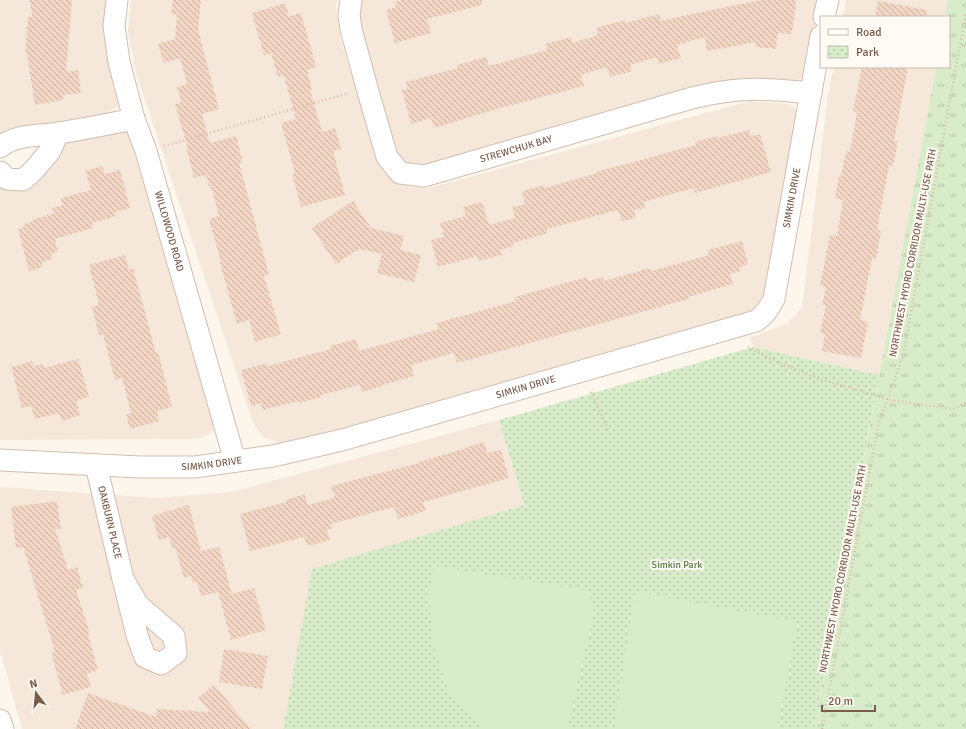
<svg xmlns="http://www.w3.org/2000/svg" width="966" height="729" viewBox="0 0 966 729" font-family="Signika,sans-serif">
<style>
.residential{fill:#f5e8da}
.grass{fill:url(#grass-tufts)}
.park{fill:url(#park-dots)}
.garden{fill:#d8ecc9}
.building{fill:url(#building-back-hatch)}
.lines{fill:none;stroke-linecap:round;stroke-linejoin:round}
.minor-casing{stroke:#d1beb0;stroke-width:23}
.path{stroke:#d9b8a5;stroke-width:2.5;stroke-dasharray:1 3;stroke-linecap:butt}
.minor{stroke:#fff;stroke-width:21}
.labels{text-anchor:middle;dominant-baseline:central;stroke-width:4;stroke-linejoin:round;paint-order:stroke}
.street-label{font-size:10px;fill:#7a5c4d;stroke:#fffaf3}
.park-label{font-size:10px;fill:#537a41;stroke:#fffaf3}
</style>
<defs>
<pattern id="grass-tufts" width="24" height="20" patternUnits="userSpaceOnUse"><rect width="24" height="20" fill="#d8ecc9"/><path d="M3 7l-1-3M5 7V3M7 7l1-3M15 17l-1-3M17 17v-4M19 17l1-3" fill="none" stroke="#b4c2a5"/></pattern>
<pattern id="park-dots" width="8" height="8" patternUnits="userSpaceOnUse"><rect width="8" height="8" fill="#d8ecc9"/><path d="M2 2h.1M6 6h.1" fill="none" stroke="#b4c2a5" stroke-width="1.8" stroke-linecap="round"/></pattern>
<pattern id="building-back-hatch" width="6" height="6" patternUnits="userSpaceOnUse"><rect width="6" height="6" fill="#f3d5c3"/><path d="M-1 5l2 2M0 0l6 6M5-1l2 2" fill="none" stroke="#cab0a1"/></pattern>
</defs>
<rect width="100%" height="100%" fill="#fdf6ec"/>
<!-- residential -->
<path class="residential" d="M0 0H111L120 98 116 108 105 114 34 126 6 129 0 135Z
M131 0H338L336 6 341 41 381 169 393 181 410 187 429 188 750 101 789 104 799 111 775 308 401 418 281 443 263 437 253 423 137 76 128 31Z
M361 0H819L806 74 798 82 416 168 405 165 396 154 357 18Z
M846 0H948L945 17H843Z
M834 67H936L879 375 753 347 750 338 788 323 802 308 828 95Z
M117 127 129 133 215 430 201 438 193 439 0 440V187L17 189 43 177 52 155 62 141Z
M499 420 524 506 313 569 283 729H22L0 651V487L156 498 232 492Z"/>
<!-- grass -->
<path class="grass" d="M948 0H966V729H814L936 67H949V17H945Z"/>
<!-- park -->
<path class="park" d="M753 347 879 375 814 729H283L312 569 524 505 499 420Z"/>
<!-- garden -->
<path class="garden" d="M435 566 585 590 595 606 567 729H483L449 694 432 641 429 593Z
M635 591 797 622 777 729H614Z"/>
<!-- building -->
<path class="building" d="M30 0H72L66 72 78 70 81 93 63 95V100L35 105 27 54H25L28 17H32Z
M173 0H201L198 30 219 109 202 114 210 143 236 136 243 162 239 163 269 274 264 276 281 334 255 342 249 320 237 324 220 263 221 262 209 219 219 216 211 186H209L206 175 194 178 187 150 188 149 175 104 181 102 177 87 187 84 180 58 164 63 158 44 175 39 177 14H171Z
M402 0H482V5L427 19 431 33 395 43 386 10 396 7 395 2Z
M760 0H796L792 34 778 33 776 49 755 47 756 42 707 51 705 37 677 45 681 58 658 64 657 57 630 65 632 71 610 77 607 67 581 75 584 86 500 108 434 128 431 118 411 124 402 90 408 89 406 82 458 68 457 65 486 57 489 66 547 50 545 44 571 37 572 43 598 35 596 28 625 20 626 23 659 14 661 21 682 16Z
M878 1 927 10 926 17H875Z
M285 3 289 16 301 13 316 67 307 70 312 89 310 90 322 132 335 128 341 149 333 151 345 195 301 207 292 174 295 173 281 123 296 119 284 76 278 77 271 53 264 55 252 13Z
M862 67H908L894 141H898L893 166 889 165 877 230 881 231 876 259 872 258 860 320 868 322 861 358 822 351 825 334 820 333 826 305H822L826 287 820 286 830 235 837 236 843 200 835 198 839 176H841L846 151 850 152 857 112 853 111Z
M749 130 751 136 760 134 771 172 695 193 694 188 643 202 645 208 634 210 636 218 622 221 618 210 547 229 548 233 513 243 514 246 500 250 502 255 478 261 477 256 438 267 431 240 444 237 440 223 466 216 463 207 482 202 489 225 515 218 512 207 525 204 522 191 544 185 545 188 597 173 596 172 696 145 695 142 717 136 718 138Z
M102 166 105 174 120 170 130 208 115 212 116 216 92 223 93 228 55 239 58 252 51 254 52 259 41 262 43 267 29 271 18 229 24 227V224L33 222 32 220 54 213 52 208 63 205 61 198 91 190 85 171Z
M353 201 371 228 404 236 400 250 421 255 414 282 377 273 382 254 359 249 336 264 312 228Z
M742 241 748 264 739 267 740 271 730 274 733 284 688 297 689 299 642 312 457 363 454 353 411 365 414 376 383 385V386L362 392 359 385 321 395 322 397 300 403 299 401 263 410 261 403 251 406 241 370 267 363 268 366 331 349 330 346 356 339 359 351 439 329 437 323 516 301 515 297 587 277 588 281 603 277 604 281 650 268 651 271 709 255 708 250Z
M125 255 129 270 133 268 156 353 158 352 172 407 157 411 159 421 130 429 126 415 131 413 122 378 115 380 103 335H99L92 307 99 305 89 265Z
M78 359 89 397 76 401 80 415 62 421 59 413 35 419 31 406 22 408 11 367 32 361 34 366 43 364 44 368Z
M484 442 487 453 501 450 509 478 423 502 426 511 398 519 394 507 331 524 332 529 327 530 330 540 307 546 304 537 250 551 240 514 286 502 285 500 305 494 308 505 335 498 331 486 419 463V462L464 449V448Z
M57 501 61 529H55L68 570 77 567 83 588 76 590 90 634 88 635 98 670 87 674 91 687 63 695 51 653 55 652 23 547 16 548 11 507Z
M189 505 201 551 219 547 232 594 254 588 266 630 231 640 218 592 201 596 197 582 193 583 191 576 184 578 175 547 172 548 169 537 159 540 152 516Z
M224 649 268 656 262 689 219 682Z
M214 685 251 729H75L88 693 156 717 157 709 210 712 198 698Z"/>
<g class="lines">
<defs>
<g id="minor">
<path id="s1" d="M117 0 114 26 119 62 134 119 146 151 235 461"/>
<path id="s2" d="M351 0 349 15 351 29 367 88 387 157 400 173 424 176 692 98C702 96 712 93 723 92 752 87 782 90 811 93"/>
<path d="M824 17 828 0"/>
<path d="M0 147C15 134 40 136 59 133 84 129 109 124 134 119"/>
<path d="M0 172 7 179 23 180 34 170 50 151 58 133"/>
<path id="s3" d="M0 460 140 467H195L273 456 342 440 756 321C765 315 769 308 774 299L821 36"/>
<path id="s4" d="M96 465 123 579 137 635 145 657 161 664 176 653 174 636 138 605 123 579"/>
<path d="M0 720 3 729"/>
</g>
</defs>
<!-- minor casing -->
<use href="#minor" class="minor-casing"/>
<!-- path -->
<path class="path" d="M164 146 349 93
M748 347 778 362 823 380 890 400 953 409 966 403
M591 392 608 430
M822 729 878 426 903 356 966 13"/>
<!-- minor -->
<use href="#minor" class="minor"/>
</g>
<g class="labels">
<!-- street labels -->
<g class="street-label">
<text stroke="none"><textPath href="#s2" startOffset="303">STREWCHUK BAY</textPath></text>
<text stroke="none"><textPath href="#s3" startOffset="907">SIMKIN DRIVE</textPath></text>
<text stroke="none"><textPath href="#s1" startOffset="239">WILLOWOOD ROAD</textPath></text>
<text transform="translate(913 253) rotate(-79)">NORTHWEST HYDRO CORRIDOR MULTI-USE PATH</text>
<text stroke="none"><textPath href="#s3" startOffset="536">SIMKIN DRIVE</textPath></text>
<text stroke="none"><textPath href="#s3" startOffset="212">SIMKIN DRIVE</textPath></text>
<text stroke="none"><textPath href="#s4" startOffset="59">OAKBURN PLACE</textPath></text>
<text transform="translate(843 569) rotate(-79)">NORTHWEST HYDRO CORRIDOR MULTI-USE PATH</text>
</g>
<!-- park labels -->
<g class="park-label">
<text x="677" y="565">Simkin Park</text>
</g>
</g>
<!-- legend -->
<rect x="820" y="16" width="130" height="52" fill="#fffaf3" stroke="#cabbb1"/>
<rect x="828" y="29" width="20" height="6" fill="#ffffff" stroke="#cabbb1"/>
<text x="856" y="36" font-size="12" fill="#7a5c4d">Road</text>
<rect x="828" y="46" width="20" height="12" fill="url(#park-dots)" stroke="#cabbb1"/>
<text x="856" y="56" font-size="12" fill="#7a5c4d">Park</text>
<!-- north arrow -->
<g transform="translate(36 693) rotate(344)" stroke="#fffaf3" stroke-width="3" paint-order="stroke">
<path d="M0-3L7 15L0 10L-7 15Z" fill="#7a5c4d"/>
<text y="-6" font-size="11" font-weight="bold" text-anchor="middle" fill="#7a5c4d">N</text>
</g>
<!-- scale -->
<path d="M822 705v6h53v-6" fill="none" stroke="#7a5c4d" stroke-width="2"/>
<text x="828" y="705" font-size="12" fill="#7a5c4d" stroke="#fffaf3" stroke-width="3" paint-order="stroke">20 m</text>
</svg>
